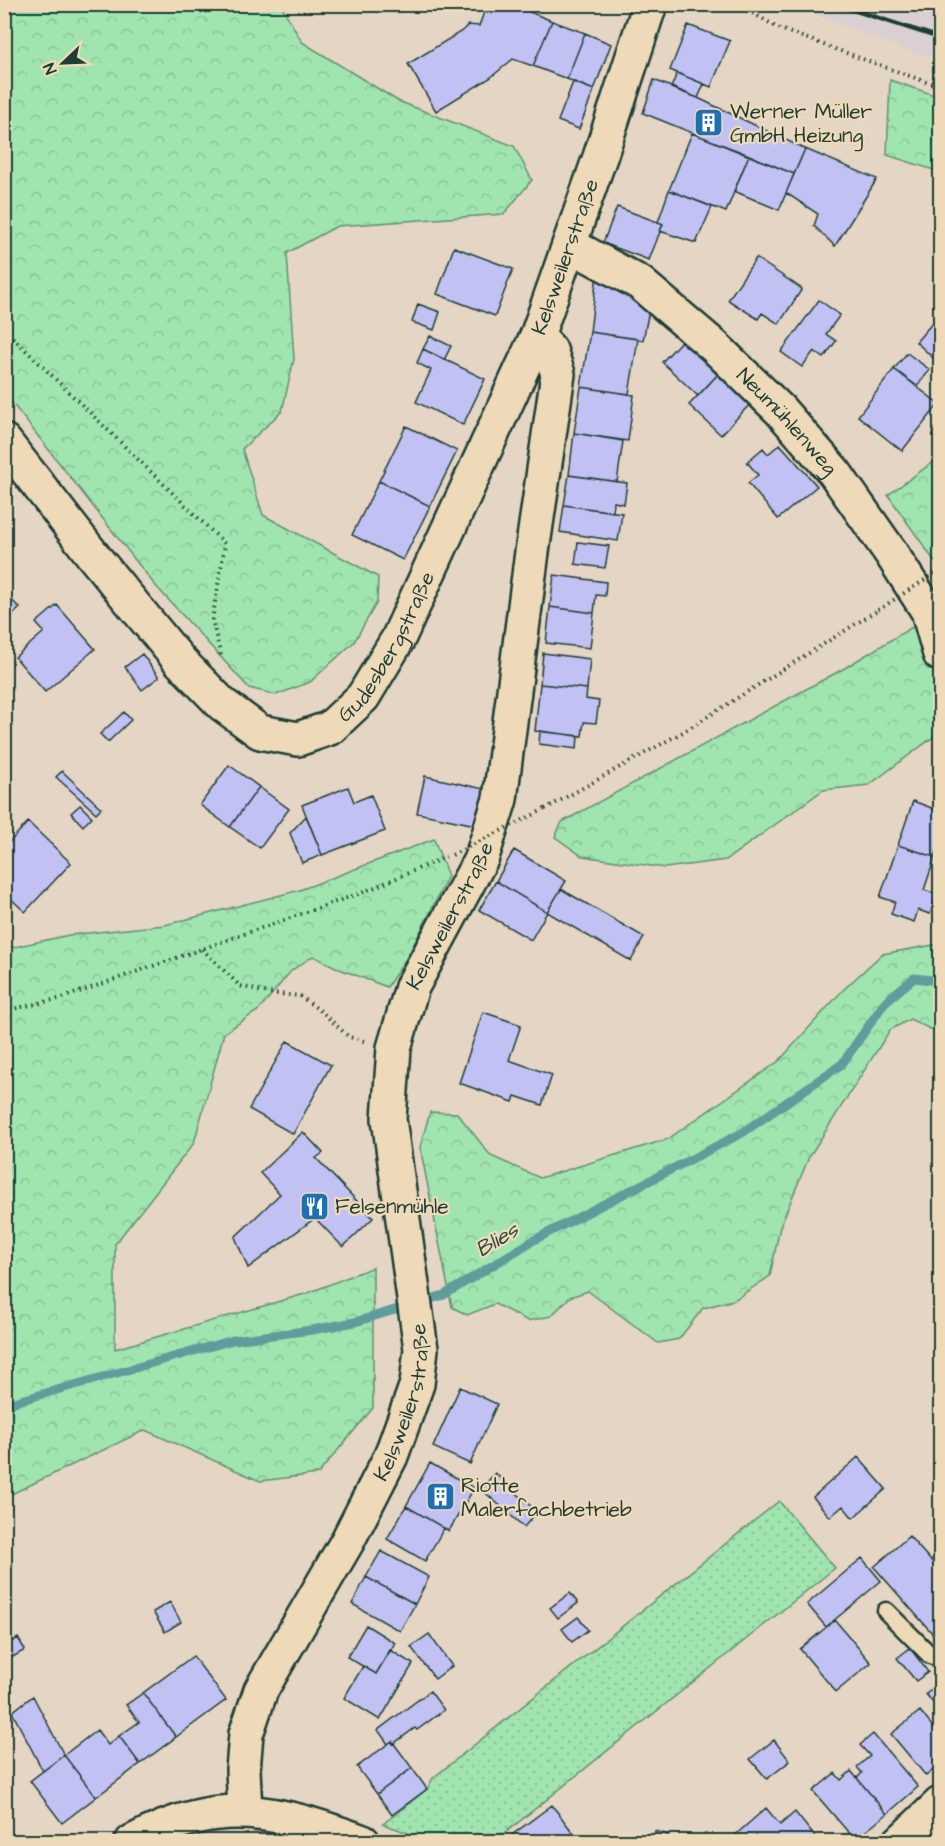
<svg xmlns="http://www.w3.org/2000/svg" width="945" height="1846" viewBox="0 0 945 1846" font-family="'Architects Daughter',sans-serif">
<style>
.built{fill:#dacfd2}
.grass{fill:url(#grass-dots);stroke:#609072;stroke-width:1.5}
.forest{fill:url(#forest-crowns);stroke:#609072;stroke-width:1.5}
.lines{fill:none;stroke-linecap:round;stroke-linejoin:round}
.stream{stroke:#5f9c9c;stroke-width:9}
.building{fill:#c1c1f4;stroke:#1f3d34;stroke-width:1.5}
.lane-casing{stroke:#1f3d34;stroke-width:21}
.street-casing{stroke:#1f3d34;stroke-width:38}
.secondary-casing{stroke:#1f3d34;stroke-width:38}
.path{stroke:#1f3d34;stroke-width:4;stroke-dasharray:1.5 4.5;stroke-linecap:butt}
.lane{stroke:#eedab8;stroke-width:16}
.street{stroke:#eedab8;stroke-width:33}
.secondary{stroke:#eedab8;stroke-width:33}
.rail{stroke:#1f3d34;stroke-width:4.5}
.path-bridge{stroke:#1f3d34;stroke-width:4;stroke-dasharray:1.5 4.5;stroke-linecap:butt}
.labels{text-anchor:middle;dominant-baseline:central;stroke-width:4.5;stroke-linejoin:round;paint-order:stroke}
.poi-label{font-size:21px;fill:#1f3d34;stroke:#eedab8;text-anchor:start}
.street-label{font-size:21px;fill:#1f3d34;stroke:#eedab8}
.water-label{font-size:22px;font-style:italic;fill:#2a4d45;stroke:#eedab8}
</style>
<defs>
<pattern id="grass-dots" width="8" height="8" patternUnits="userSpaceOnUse" patternTransform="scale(1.5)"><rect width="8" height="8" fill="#a0e4af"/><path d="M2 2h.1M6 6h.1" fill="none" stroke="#89c497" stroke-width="1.8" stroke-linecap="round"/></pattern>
<pattern id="forest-crowns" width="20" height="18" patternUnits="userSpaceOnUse" patternTransform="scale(1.5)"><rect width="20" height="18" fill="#a0e4af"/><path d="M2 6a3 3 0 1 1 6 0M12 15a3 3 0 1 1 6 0" fill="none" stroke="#89c497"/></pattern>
</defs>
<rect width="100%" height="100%" fill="#e5d5c4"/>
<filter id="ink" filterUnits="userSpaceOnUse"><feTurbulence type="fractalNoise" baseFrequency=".0167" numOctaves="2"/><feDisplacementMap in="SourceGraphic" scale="12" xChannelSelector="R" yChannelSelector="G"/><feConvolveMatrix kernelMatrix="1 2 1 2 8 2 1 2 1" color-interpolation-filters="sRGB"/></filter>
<g filter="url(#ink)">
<!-- built -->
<path class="built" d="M792 5H940V59L906 50Z"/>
<!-- grass -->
<path class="grass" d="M779 1501 835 1568 495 1841H430L383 1824 427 1789 433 1778Z"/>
<!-- forest -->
<path class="forest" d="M5 4 281 5 302 42 398 101 514 146 532 180 504 214 337 226 287 253 294 359 282 411 242 449 263 515 378 577 377 602 354 642 310 682 276 695 249 688 154 584 5 394Z
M890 80 940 97V172L887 155Z
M940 457V559L935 562 888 495Z
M940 610V732L869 785 823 790 726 860 665 868 582 856 555 837 562 822 843 669Z
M434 839 448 876 409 954 387 987 342 970 313 956 291 971 259 1010 224 1033 194 1143 115 1244V1349L308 1293 373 1267V1408L318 1474 260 1481 145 1430 5 1497V949L69 935 165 925 300 890Z
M940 944V1034L910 1019 890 1030 809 1157 780 1227 770 1276 734 1300 703 1308 679 1339 658 1343 588 1291 570 1297 551 1316 528 1321 495 1304 467 1315 452 1307 420 1147 430 1112 457 1113 491 1156 540 1178 668 1139 779 1061 842 991 882 954Z"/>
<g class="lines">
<!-- stream -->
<path class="stream" d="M4 1405 233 1340 312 1330 355 1322 444 1295 534 1240 742 1133 842 1064 885 1002 914 978 940 981"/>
</g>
<!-- building -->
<path class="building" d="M487 4H510L552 21 533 66 513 59 490 78 436 111 408 64 462 31 468 25 479 26Z
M552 21 585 33 567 79 533 66Z
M688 25 730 41 711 87 670 70Z
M585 33 611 44 594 90 567 79Z
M677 73 704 84 698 98 671 88Z
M654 80 698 98 805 149 794 174 643 113Z
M573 82 594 90 579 129 558 121Z
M692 133 749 155 726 212 669 190Z
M805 149 877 179 835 246 814 226 818 214 786 193Z
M749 155 794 174 779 210 734 191Z
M669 190 712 207 696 243 660 231 663 224 658 222Z
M617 207 663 224 649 260 603 243Z
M454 247 513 269 495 316 437 294Z
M756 258 802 289 779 324 762 313 758 319 728 300Z
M597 274 650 306 643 340 590 332Z
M819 300 840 315 826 334 836 341 824 358 814 351 802 367 781 352Z
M418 304 440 312 434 330 412 322Z
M940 314V364L916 342Z
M590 332 638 339 629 394 581 387Z
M430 336 451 346 444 360 423 349Z
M684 338 720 372 698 396 662 362Z
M423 349 485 379 463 425 416 402 431 370 417 363Z
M907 353 930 370 917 386 894 369Z
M894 369 939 404 902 451 858 416Z
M720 372 752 402 721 435 689 405Z
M581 387 634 395 628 441 574 433Z
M406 426 457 451 430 506 379 481Z
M574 433 623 441 617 482 569 475Z
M780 444 817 486 778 519 748 483 758 475 747 462 763 448 768 454Z
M569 475 627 483 624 504 614 502 613 512 564 505Z
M379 481 430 506 403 560 352 535Z
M564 505 622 513 618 541 560 532Z
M578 542 609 546 605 568 575 564Z
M554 575 606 582 605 596 596 595 594 613 550 607Z
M4 593 20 608 4 623Z
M57 605 95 649 45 692 15 657 44 632 36 623Z
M550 607 594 613 590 648 546 643Z
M543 653 590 659 587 689 540 684Z
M142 654 159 677 142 690 125 667Z
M540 684 587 689 586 699 599 701 596 723 584 722 582 736 535 731Z
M124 712 131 720 108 742 100 734Z
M540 731 578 736 577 749 539 744Z
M229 765 259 787 230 827 200 805Z
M62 771 101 808 96 813 56 777Z
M425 776 484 789 476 825 417 813Z
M259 787 289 809 260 848 230 827Z
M348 787 354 802 371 795 385 831 322 855 302 805Z
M913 801 940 811V842L935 857 898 845Z
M80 805 92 817 83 826 71 813Z
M306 816 322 855 302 863 290 833Z
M28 822 71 863 25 912 4 892V848Z
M898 845 935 857 924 890 937 894 930 914 918 910 914 922 891 914 895 902 880 897Z
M514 850 566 881 547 912 496 881Z
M496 881 547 912 531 940 479 910Z
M561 889 644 937 631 961 547 912Z
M483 1012 521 1025 509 1060 552 1075 542 1105 515 1096 513 1102 459 1083Z
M287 1041 331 1065 293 1134 249 1109Z
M303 1132 323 1153 316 1158 373 1218 343 1247 315 1218 248 1268 235 1237 280 1194 260 1173Z
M460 1387 497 1404 470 1464 433 1447Z
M858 1457 886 1489 853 1518 843 1506 830 1517 813 1497Z
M430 1463 474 1488 449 1531 406 1506Z
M495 1473 537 1512 524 1527 481 1489Z
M406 1506 444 1528 425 1561 387 1539Z
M909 1536 931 1561 934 1557 940 1565V1642L874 1567Z
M381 1551 429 1577 415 1604 366 1577Z
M862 1558 881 1581 826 1627 807 1604Z
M366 1577 415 1604 400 1631 352 1604Z
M570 1593 578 1603 558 1618 550 1608Z
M170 1602 181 1622 165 1632 153 1612Z
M578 1617 588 1630 572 1642 562 1629Z
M835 1620 871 1663 836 1692 800 1649Z
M366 1625 395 1643 376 1674 347 1657Z
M429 1634 452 1666 435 1679 411 1647Z
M18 1638 25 1650 4 1662V1646Z
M910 1648 928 1672 916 1681 897 1658Z
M390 1650 413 1664 380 1720 344 1698 363 1666 376 1674Z
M193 1656 226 1700 176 1737 143 1693Z
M940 1682V1712L926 1694Z
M430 1691 444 1710 417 1730 415 1728 393 1744 392 1741 388 1744 378 1730Z
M143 1693 176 1737 140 1764 119 1736 139 1722 126 1705Z
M33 1696 64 1755 43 1771 12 1712Z
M920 1711 940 1736V1764L926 1776 891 1734Z
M97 1730 108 1745 119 1736 140 1764 96 1797 64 1755Z
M873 1734 918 1787 887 1814 857 1778 862 1773 857 1767 870 1756 860 1745Z
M774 1740 790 1761 767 1779 750 1759Z
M392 1741 412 1768 377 1794 357 1767Z
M64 1755 96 1797 62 1823 30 1781Z
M412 1768 427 1789 392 1815 377 1794Z
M851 1771 887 1814 855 1840 813 1791 835 1773 841 1780Z
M552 1805 580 1842H517L512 1835Z
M766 1808 780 1825 795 1812 819 1842H737L733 1837Z
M655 1831 668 1835 670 1842H652Z"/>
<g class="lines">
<defs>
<path id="lane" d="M886 1611 930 1655 940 1658"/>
<g id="street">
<path id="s1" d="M570 245 640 283 714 346 780 410 835 473 891 553 928 611 940 654"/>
<path id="s2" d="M245 1811 243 1770 246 1734 261 1690 347 1542 391 1456 417 1384 421 1349 389 1119 394 1048 412 987 482 857 500 799 532 552 558 374 550 350 537 336"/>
</g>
<g id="secondary">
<path id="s3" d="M4 441 95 558 180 661 222 704 260 732 298 739 330 728 363 697 398 639 537 336 600 157 650 4"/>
<path d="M132 1842C220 1795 275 1810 363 1842"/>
<path d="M900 1842 940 1804"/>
</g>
</defs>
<!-- lane casing -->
<use href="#lane" class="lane-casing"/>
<!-- street casing -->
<use href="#street" class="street-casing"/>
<!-- secondary casing -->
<use href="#secondary" class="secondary-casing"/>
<!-- path -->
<path class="path" d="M737 4 780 29 940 87
M4 329 225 544 212 620 221 656
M545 809 683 732 878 610
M202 949 240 986 268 993 300 996 322 1012 349 1037 364 1041
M4 1011 62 998 361 893 446 857"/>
<!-- lane -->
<use href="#lane" class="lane"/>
<!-- street -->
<use href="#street" class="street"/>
<!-- secondary -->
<use href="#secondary" class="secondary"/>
<!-- rail -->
<path class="rail" d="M835 4 940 38
M912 4 940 14"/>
<!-- path-bridge -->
<path class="path-bridge" d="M878 610 940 570
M452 855 545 809"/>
</g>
</g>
<!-- icons -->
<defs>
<symbol id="building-square" viewBox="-11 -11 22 22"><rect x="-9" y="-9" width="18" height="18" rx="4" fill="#1f6fb2" stroke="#eedab8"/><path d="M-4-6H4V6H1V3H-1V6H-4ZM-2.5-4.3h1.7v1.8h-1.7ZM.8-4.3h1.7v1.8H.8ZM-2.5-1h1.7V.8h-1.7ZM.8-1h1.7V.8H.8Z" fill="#fff"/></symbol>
<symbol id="restaurant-square" viewBox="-11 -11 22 22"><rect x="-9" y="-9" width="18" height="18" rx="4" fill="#1f6fb2" stroke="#eedab8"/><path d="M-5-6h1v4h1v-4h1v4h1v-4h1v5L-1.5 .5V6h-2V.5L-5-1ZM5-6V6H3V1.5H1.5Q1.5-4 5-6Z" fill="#fff"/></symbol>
</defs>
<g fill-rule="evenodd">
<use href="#building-square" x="692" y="106" width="33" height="33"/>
<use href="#restaurant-square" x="298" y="1190" width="33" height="33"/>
<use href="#building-square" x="424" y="1480" width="33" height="33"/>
</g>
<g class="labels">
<!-- poi labels -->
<g class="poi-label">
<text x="730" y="111">Werner Müller<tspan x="730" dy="24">GmbH Heizung</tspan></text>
<text x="335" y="1206">Felsenmühle</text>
<text x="461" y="1485">Riotte<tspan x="461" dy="24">Malerfachbetrieb</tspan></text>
</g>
<!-- street labels -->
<g class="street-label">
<text stroke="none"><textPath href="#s3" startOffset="992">Kelsweilerstraße</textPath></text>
<text stroke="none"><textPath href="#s1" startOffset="282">Neumühlenweg</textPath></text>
<text stroke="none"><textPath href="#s3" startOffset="562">Gudesbergstraße</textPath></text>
<text stroke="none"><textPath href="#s2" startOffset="951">Kelsweilerstraße</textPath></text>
<text stroke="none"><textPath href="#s2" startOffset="447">Kelsweilerstraße</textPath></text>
</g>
<!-- water labels -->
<g class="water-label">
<text transform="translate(497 1240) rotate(-31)">Blies</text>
</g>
</g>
<!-- margin -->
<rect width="945" height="1846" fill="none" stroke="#eedab8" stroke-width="24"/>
<rect x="12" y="12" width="921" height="1822" fill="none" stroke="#1f3d34" stroke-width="2" filter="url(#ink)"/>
<!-- north arrow -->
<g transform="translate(63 63) rotate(247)" stroke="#eedab8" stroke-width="4.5" paint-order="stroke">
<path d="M0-4.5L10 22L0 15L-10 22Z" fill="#1f3d34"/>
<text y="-9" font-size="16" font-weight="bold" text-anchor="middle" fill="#1f3d34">N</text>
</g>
</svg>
